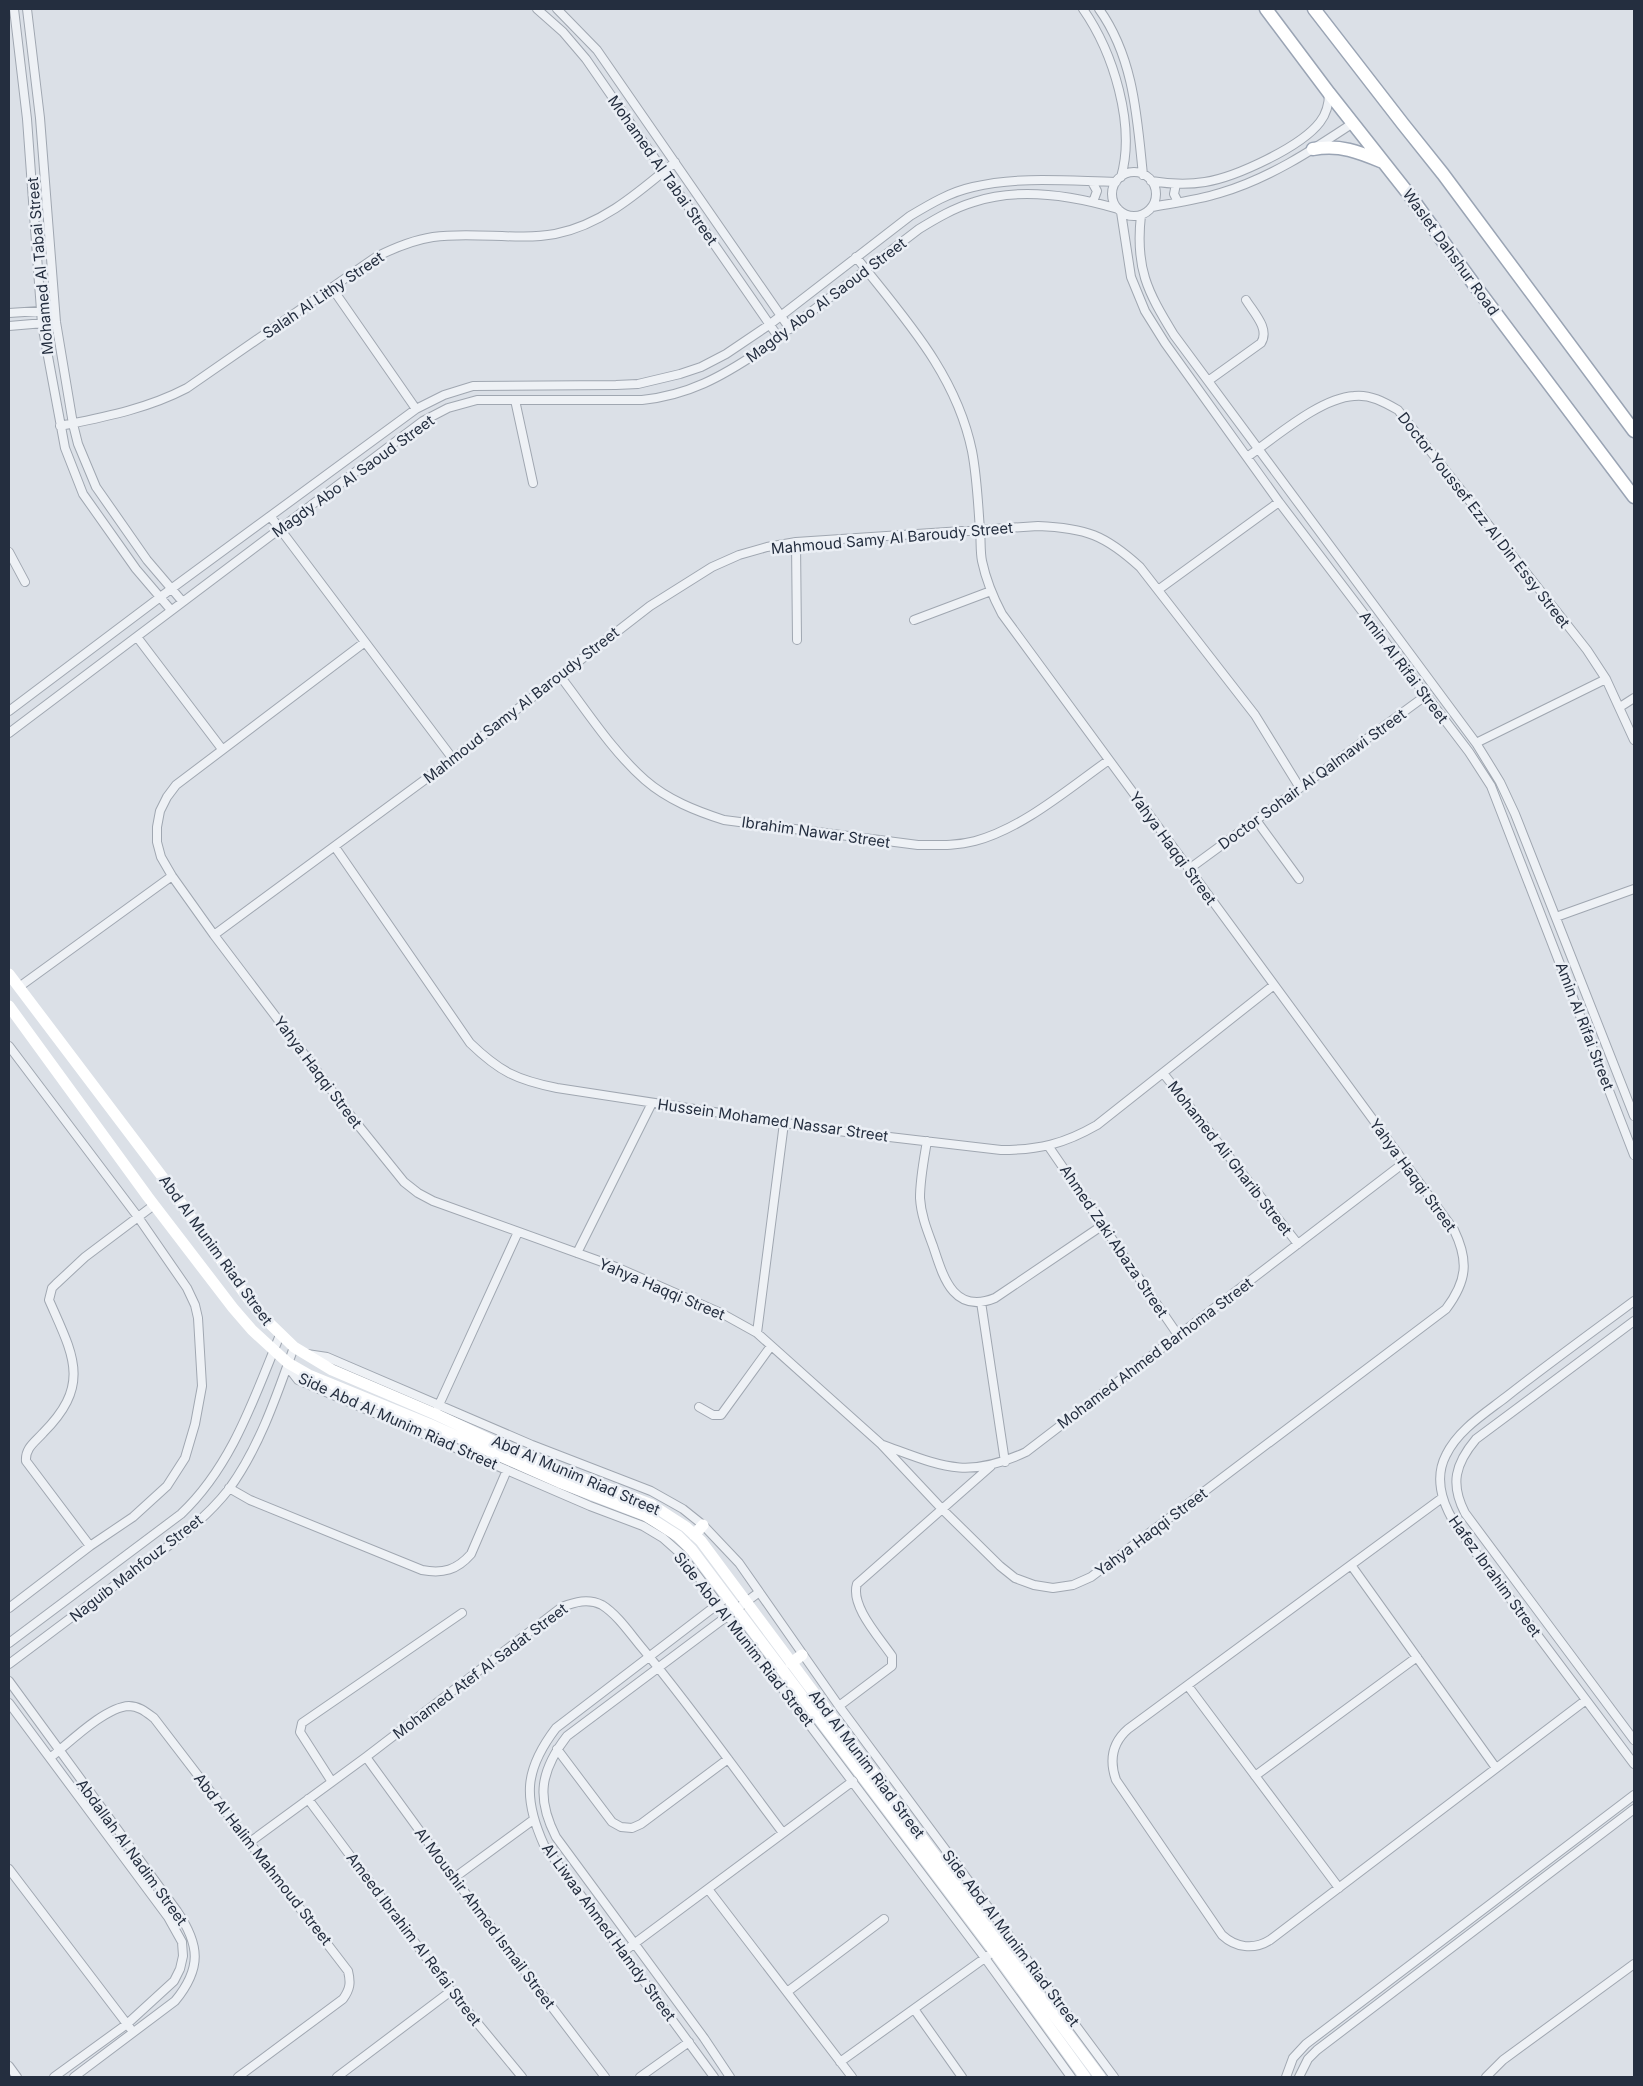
<svg xmlns="http://www.w3.org/2000/svg" width="1643" height="2086" viewBox="0 0 1643 2086" font-family="Inter,sans-serif">
<style>
.lines{fill:none;stroke-linecap:round;stroke-linejoin:round}
.street-casing{stroke:#a0a7b1;stroke-width:10}
.primary-casing{stroke:#9aa4b4;stroke-width:15}
.street{stroke:#eef1f5;stroke-width:8}
.secondary{stroke:#fff;stroke-width:11}
.primary{stroke:#fff;stroke-width:12}
.labels{text-anchor:middle;dominant-baseline:central;stroke-width:5;stroke-linejoin:round;paint-order:stroke}
.street-label{font-size:15px;fill:#242e3f;stroke:#ebeff5}
</style>
<rect width="100%" height="100%" fill="#dbe0e7"/>
<g class="lines">
<defs>
<path id="street" d="M14 9 27 119 42 324 65 448 83 494 136 569 171 610
M27 9 40 118 56 322 73 424 78 444 96 487 147 560 182 601
M537 9 563 32 586 59 779 338
M557 9 597 50 790 329
M1083 9C1113 52 1136 125 1121 177
M1099 9C1134 58 1137 117 1143 175
M1112 194a22 22 0 1 1 44 0a22 22 0 1 1-44 0Z
M1151 181C1169 184 1187 185 1205 182 1236 177 1301 147 1320 122 1327 113 1329 103 1329 93
M1092 182 1097 191 1093 202
M1176 184 1174 194 1178 202
M1152 207C1174 203 1198 200 1220 193 1268 179 1311 151 1353 123
M1121 212 1131 277 1145 311 1165 343 1279 502 1469 752 1491 786 1634 1155
M1141 215C1135 268 1147 291 1174 335L1476 743 1500 782 1515 814 1634 1116
M332 288 416 409
M9 313 55 310
M9 326 56 322
M1208 381 1261 343C1270 329 1254 313 1246 300
M515 400 533 483
M60 426C104 417 147 409 187 388L376 257C394 248 413 240 433 237 474 231 515 241 555 234 602 225 639 192 675 162
M1247 457C1276 437 1320 398 1354 396 1370 394 1384 402 1398 410L1587 650 1606 679 1634 740
M271 517 453 759
M796 542 797 640
M9 552 25 582
M1158 590 1279 502
M914 620 991 591
M137 637 222 749
M365 642 176 785 167 797 160 811 157 827V842L161 857 172 876 214 935 354 1120 404 1182 418 1193 433 1201 616 1267 721 1313 757 1333 881 1444 942 1509 1000 1566 1015 1578 1034 1585 1053 1588 1073 1585 1091 1577 1446 1309C1467 1281 1469 1261 1454 1230L1002 614C993 597 986 580 982 561 980 551 981 540 980 530 978 504 977 477 972 451 956 373 904 318 856 257
M560 676C587 711 612 751 645 780 668 800 696 811 724 820L918 845C937 845 956 846 975 841 1023 828 1068 789 1109 760
M1620 707 1634 698
M9 711 171 589 416 409 444 395 473 386 616 385 638 384 680 374 701 367 726 354 769 325 910 216C930 204 950 192 973 187 1020 176 1068 181 1116 182
M9 733 423 421 448 408 477 400H642C689 395 721 377 760 351L919 229C937 218 954 208 974 202 1019 187 1074 196 1118 209
M1476 743 1606 679
M1256 820 1299 879
M335 847 470 1043C500 1072 517 1080 557 1088L838 1131 1001 1150C1039 1150 1064 1144 1097 1125L1274 985
M1189 869 1428 694
M1556 917 1634 889
M214 935 453 759 650 606 712 567 739 555 767 547 796 542 1038 526C1086 528 1105 535 1140 567L1255 715 1300 788
M19 987 172 876
M9 1046 138 1217 187 1288 195 1305 198 1318 202 1386 195 1424 185 1458 167 1486 133 1517 90 1546 9 1608
M1163 1073 1298 1244
M927 1141C924 1159 920 1179 920 1198 921 1215 927 1230 933 1246 943 1276 953 1315 995 1298L1103 1225
M1049 1147 1178 1335
M577 1253 652 1103
M1634 1301C1591 1333 1548 1364 1506 1397 1484 1414 1458 1430 1446 1455 1432 1482 1445 1510 1461 1533L1634 1764
M981 1302 1005 1462
M1634 1321 1476 1439C1455 1464 1450 1484 1465 1513L1634 1740
M757 1333 784 1123
M307 1354 327 1357 532 1445 651 1491 683 1509 703 1525 739 1563 839 1706 1114 2077
M290 1364 291 1371 298 1380 590 1506 643 1526 663 1538 681 1554 985 1958 1071 2077
M438 1407 518 1232
M699 1407 713 1415H721L771 1346
M883 1445C941 1466 966 1480 1026 1452L1405 1162
M229 1488 250 1500 422 1570C443 1574 457 1570 471 1554L507 1470
M1442 1498 1128 1729C1112 1743 1109 1760 1116 1780L1222 1935C1236 1948 1254 1950 1270 1940L1586 1700
M90 1546 26 1461C25 1448 35 1442 43 1433 92 1384 73 1355 49 1300L52 1288 56 1284 85 1257 154 1205
M1351 1565 1496 1768
M9 1643 181 1514C232 1466 254 1398 280 1335
M9 1664C48 1635 86 1606 125 1578 161 1551 201 1525 229 1489 259 1448 277 1395 294 1347
M9 1681 177 1911C200 1945 202 1968 175 2001L74 2077
M1188 1686 1339 1888
M9 1703 168 1917 182 1942 183 1956 180 1969 174 1981 127 2024 54 2077
M839 1706 892 1666V1656C880 1638 850 1606 857 1584L991 1466
M557 1749 612 1822 621 1827 632 1828 641 1824 728 1759
M366 1757 454 1878 605 2077
M50 1758C69 1743 105 1707 129 1706 139 1706 146 1712 154 1718L348 1971C351 1983 350 1989 343 1999L238 2077
M1255 1776 1417 1657
M332 1782 300 1732 302 1723 462 1613
M308 1799 451 1991 522 2077
M250 1842 366 1757 562 1607C575 1602 588 1598 602 1605 618 1615 631 1635 643 1649 692 1708 737 1772 783 1833
M9 1869 130 2028
M454 1878 533 1820
M708 1889 852 2077
M623 1952 853 1781
M787 1992 884 1919
M914 2009 962 2077
M840 2062 989 1955
M9 2066 17 2077
M337 2077 451 1991
M640 2077 689 2042
M714 2077 544 1845C523 1798 524 1770 556 1728L722 1601
M730 2077 704 2038 556 1837C536 1798 540 1771 567 1736L758 1593
M1286 2077 1293 2058 1306 2044 1634 1795
M1299 2077 1308 2059 1317 2050 1634 1809
M1486 2077 1503 2060 1634 1964"/>
<path id="primary" d="M1266 9 1329 93 1411 197 1473 283 1634 497
M1314 9 1403 124 1443 174 1634 431
M1313 149C1340 144 1359 152 1383 162"/>
</defs>
<!-- street casing -->
<use href="#street" class="street-casing"/>
<!-- primary casing -->
<use href="#primary" class="primary-casing"/>
<!-- street -->
<use href="#street" class="street"/>
<!-- secondary -->
<path class="secondary" d="M9 974 164 1179 247 1297 263 1317 294 1347 332 1370 435 1414 529 1458 652 1505 686 1527 701 1541 1100 2077
M9 1006 148 1197 233 1308 252 1330 288 1363 309 1375 429 1424 559 1482 645 1515 678 1536 692 1550 994 1951 1085 2077
M694 1535 703 1525
M791 1663 802 1655"/>
<!-- primary -->
<use href="#primary" class="primary"/>
</g>
<g class="labels">
<!-- street labels -->
<g class="street-label">
<text transform="translate(663 170) rotate(55)">Mohamed Al Tabai Street</text>
<text transform="translate(1451 252) rotate(54)">Waslet Dahshur Road</text>
<text transform="translate(40 266) rotate(-95)">Mohamed Al Tabai Street</text>
<text transform="translate(323 295) rotate(-34)">Salah Al Lithy Street</text>
<text transform="translate(826 300) rotate(-37)">Magdy Abo Al Saoud Street</text>
<text transform="translate(353 476) rotate(-36)">Magdy Abo Al Saoud Street</text>
<text transform="translate(1484 520) rotate(52)">Doctor Youssef Ezz Al Din Essy Street</text>
<text transform="translate(892 538) rotate(-5)">Mahmoud Samy Al Baroudy Street</text>
<text transform="translate(1404 667) rotate(53)">Amin Al Rifai Street</text>
<text transform="translate(521 705) rotate(-38)">Mahmoud Samy Al Baroudy Street</text>
<text transform="translate(1312 779) rotate(-36)">Doctor Sohair Al Qalmawi Street</text>
<text transform="translate(816 832) rotate(8)">Ibrahim Nawar Street</text>
<text transform="translate(1173 848) rotate(54)">Yahya Haqqi Street</text>
<text transform="translate(1585 1026) rotate(69)">Amin Al Rifai Street</text>
<text transform="translate(318 1072) rotate(53)">Yahya Haqqi Street</text>
<text transform="translate(773 1120) rotate(8)">Hussein Mohamed Nassar Street</text>
<text transform="translate(1230 1158) rotate(52)">Mohamed Ali Gharib Street</text>
<text transform="translate(1413 1175) rotate(54)">Yahya Haqqi Street</text>
<text transform="translate(1114 1241) rotate(56)">Ahmed Zaki Abaza Street</text>
<text transform="translate(216 1250) rotate(54)">Abd Al Munim Riad Street</text>
<text transform="translate(662 1289) rotate(23)">Yahya Haqqi Street</text>
<text transform="translate(1155 1353) rotate(-37)">Mohamed Ahmed Barhoma Street</text>
<text transform="translate(398 1421) rotate(24)">Side Abd Al Munim Riad Street</text>
<text transform="translate(576 1475) rotate(23)">Abd Al Munim Riad Street</text>
<text transform="translate(1151 1532) rotate(-37)">Yahya Haqqi Street</text>
<text transform="translate(136 1568) rotate(-38)">Naguib Mahfouz Street</text>
<text transform="translate(1495 1576) rotate(54)">Hafez Ibrahim Street</text>
<text transform="translate(744 1639) rotate(52)">Side Abd Al Munim Riad Street</text>
<text transform="translate(480 1671) rotate(-37)">Mohamed Atef Al Sadat Street</text>
<text transform="translate(867 1764) rotate(53)">Abd Al Munim Riad Street</text>
<text transform="translate(132 1852) rotate(54)">Abdallah Al Nadim Street</text>
<text transform="translate(263 1859) rotate(52)">Abd Al Halim Mahmoud Street</text>
<text transform="translate(485 1918) rotate(53)">Al Moushir Ahmed Ismail Street</text>
<text transform="translate(609 1932) rotate(54)">Al Liwaa Ahmed Hamdy Street</text>
<text transform="translate(1011 1938) rotate(53)">Side Abd Al Munim Riad Street</text>
<text transform="translate(414 1939) rotate(53)">Ameed Ibrahim Al Refai Street</text>
</g>
</g>
<!-- border -->
<rect width="1643" height="2086" fill="none" stroke="#242e3f" stroke-width="20"/>
</svg>
